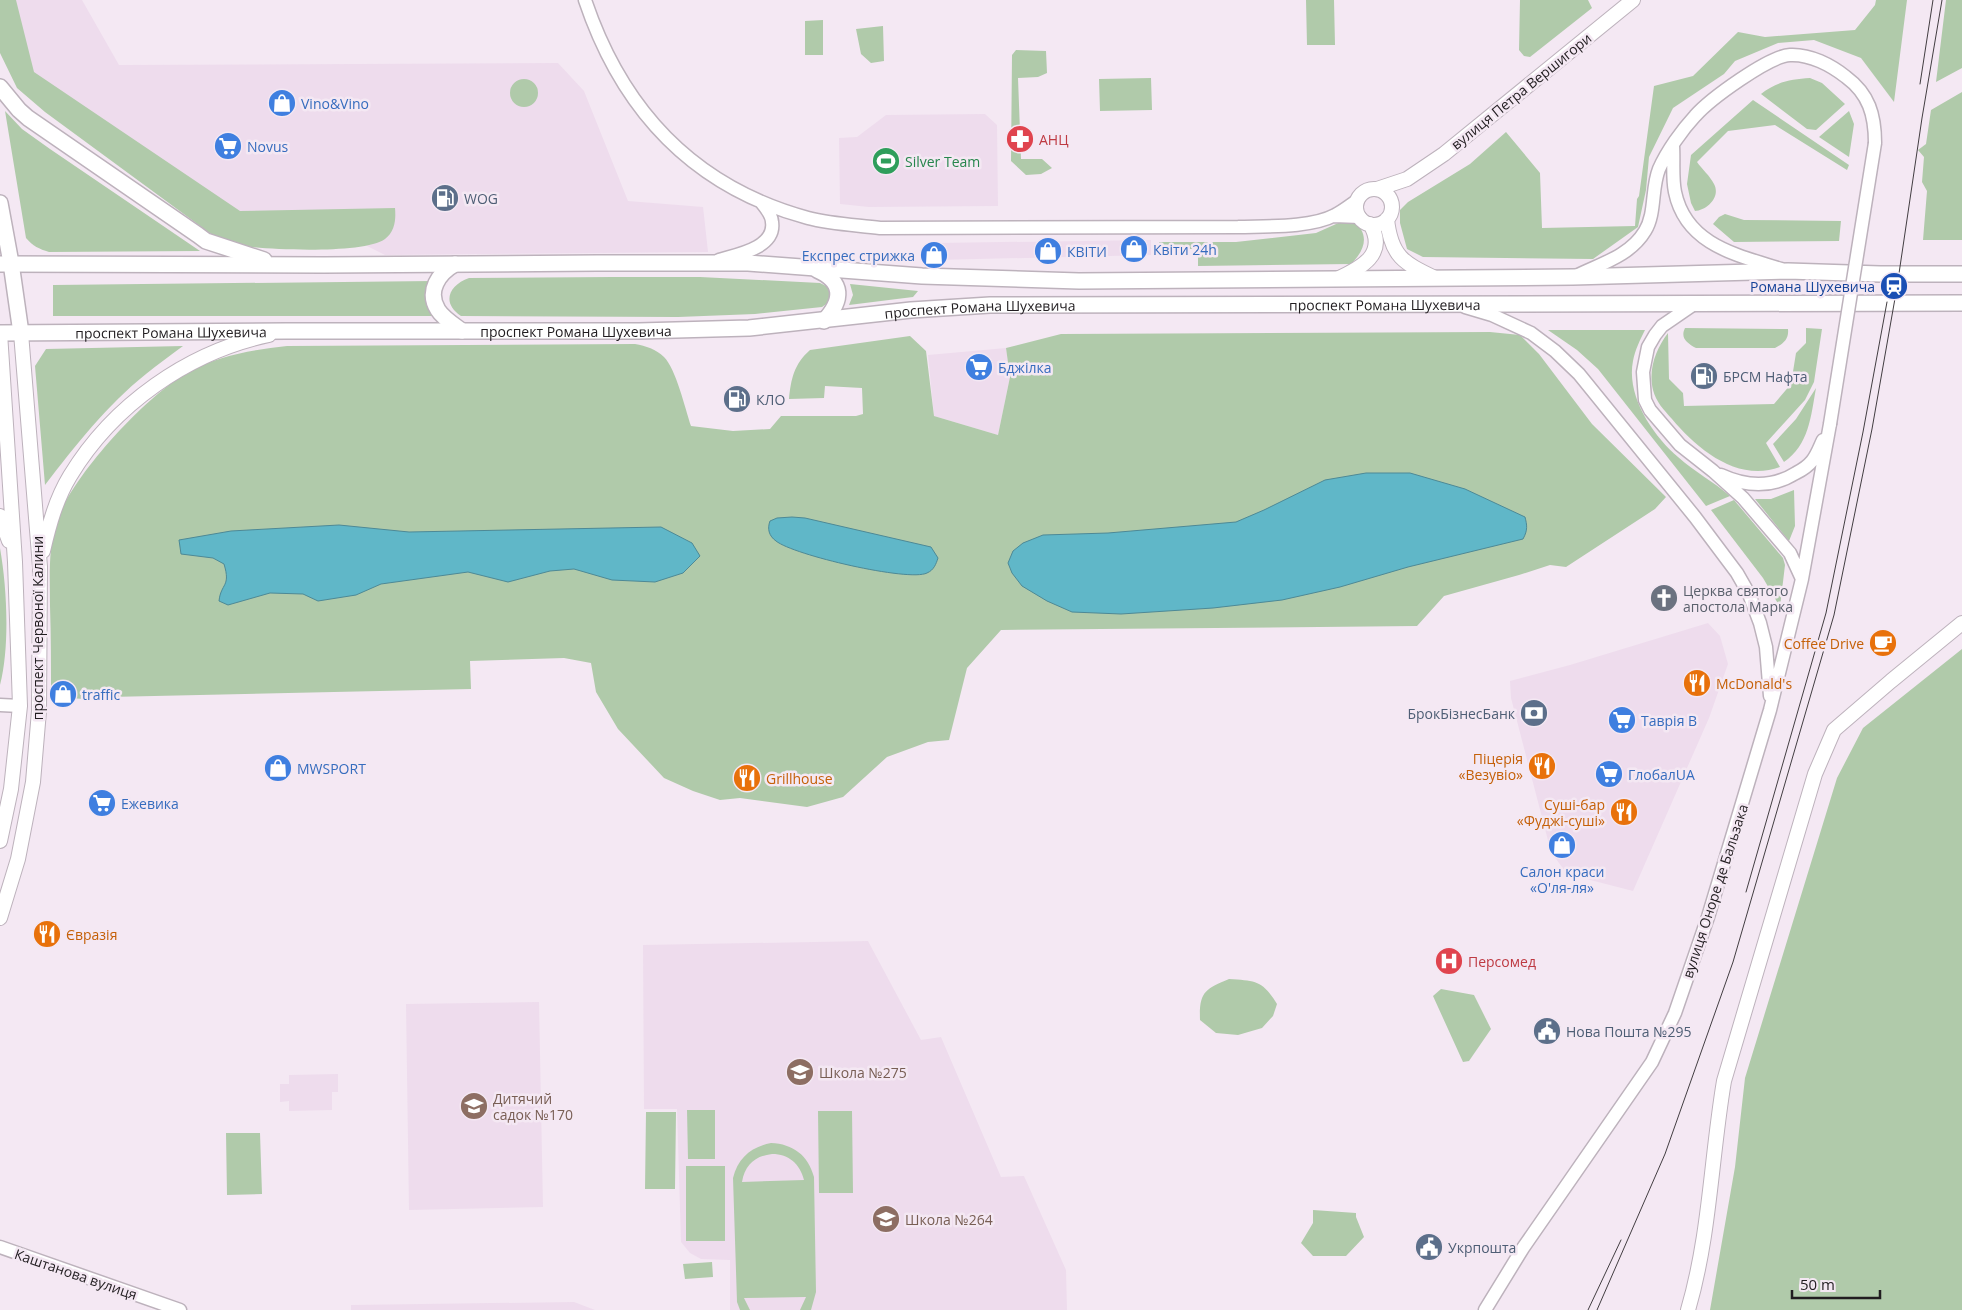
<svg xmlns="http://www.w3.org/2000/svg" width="1962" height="1310" viewBox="0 0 1962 1310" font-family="'Open Sans',sans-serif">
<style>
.built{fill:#eedced}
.green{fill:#b0caaa;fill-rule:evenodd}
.water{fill:#60b7c8;stroke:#4d8996}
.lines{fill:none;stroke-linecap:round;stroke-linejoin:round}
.tertiary-casing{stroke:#bdb2bc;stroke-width:15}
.secondary-casing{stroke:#bdb2bc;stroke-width:16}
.primary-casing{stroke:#bdb2bc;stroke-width:18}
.tertiary{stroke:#fff;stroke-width:12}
.secondary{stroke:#fff;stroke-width:14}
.primary{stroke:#fff;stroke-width:15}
.tram{stroke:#423d41;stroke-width:1}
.tertiary-bridge-casing{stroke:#bdb2bc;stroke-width:15;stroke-linecap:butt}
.tertiary-bridge{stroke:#fff;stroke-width:12}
.labels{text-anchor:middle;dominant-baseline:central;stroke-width:5;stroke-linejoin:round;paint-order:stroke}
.street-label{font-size:14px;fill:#211d20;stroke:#f4e8f3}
.shop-label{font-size:14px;fill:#366cbe;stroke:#f4e8f3;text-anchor:start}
.health-label{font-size:14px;fill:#be3a42;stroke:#f4e8f3;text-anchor:start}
.leisure-label{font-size:14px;fill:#27864d;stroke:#f4e8f3;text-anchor:start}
.service-label{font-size:14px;fill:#4e5e75;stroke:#f4e8f3;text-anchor:start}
.transit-label{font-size:14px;fill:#164399;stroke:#f4e8f3;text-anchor:end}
.worship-label{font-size:14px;fill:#5b616d;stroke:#f4e8f3;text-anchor:start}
.food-label{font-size:14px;fill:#c56008;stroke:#f4e8f3;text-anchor:end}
.education-label{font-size:14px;fill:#785e54;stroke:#f4e8f3;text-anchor:start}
</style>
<rect width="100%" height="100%" fill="#f4e8f3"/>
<!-- built -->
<path class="built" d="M0 0H82L119 65 558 63 584 91 628 201 703 207 708 252 385 255 357 241 252 240 16 74Z
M985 114 997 125 998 206 869 207 840 204 839 138 857 137 886 115Z
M1151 240V255L936 260V243Z
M1006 348 1010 377 998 435 934 416 928 355Z
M1708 623 1720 636 1728 664 1709 718 1633 891 1567 874 1551 852 1511 698 1510 681 1570 665Z
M868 941 921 1040 941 1037 1001 1177 1024 1176 1066 1270 1067 1310H730V1260L701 1259 690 1253 681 1242 677 1109H644L643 945Z
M539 1002 543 1207 409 1210 406 1004Z
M338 1074V1092H332V1110L289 1111V1101L280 1102V1084H289V1075Z
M574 1302 595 1310H351V1305Z"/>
<!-- green -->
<path class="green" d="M0 0H16L34 72 240 211 395 208C396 220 395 231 385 239 365 254 270 250 243 246 232 244 221 238 211 234L45 112 17 88 0 53Z
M1306 0H1334L1335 45H1307Z
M1520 0H1588L1592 8 1530 57 1524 56 1519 50Z
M1876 0H1907L1894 102 1861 58 1814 40 1778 43 1735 61 1724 74 1673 108 1649 157 1646 190 1638 227 1593 259 1423 257 1407 249 1400 223V210L1408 202 1470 164 1506 132 1540 173 1542 228 1635 226 1637 199 1639 196 1654 86 1693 76 1738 32 1765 37 1855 30 1875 5Z
M1946 0H1962V68L1936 82Z
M823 20V55H805V21Z
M883 26 884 61 871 63 861 54 856 29Z
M1016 50 1046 51 1047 73 1038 77 1018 78 1021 159H1042L1052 168 1041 174 1026 175 1011 161 1012 55Z
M1151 78 1152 110 1100 111 1099 79Z
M1810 78 1822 83 1845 104 1816 130 1807 129 1761 94C1776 82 1791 79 1810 78Z
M510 93a14 14 0 1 1 28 0a14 14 0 1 1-28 0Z
M1962 92V240H1923L1927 191 1922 182 1924 157 1918 150 1926 144 1931 110Z
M1753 100 1849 165 1847 170 1775 125 1728 131 1697 162C1702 169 1710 176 1714 184 1721 197 1707 210 1695 211L1691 203 1687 184 1691 155Z
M5 111 22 129 50 149 200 251 49 252C39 249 33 246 26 238Z
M1849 111 1854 124 1849 157 1819 137Z
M1725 214 1744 220 1841 221 1839 241 1734 242 1713 224 1719 217Z
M1352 219C1370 234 1366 249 1351 264L1198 266V249H1160L1159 242H1236L1316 233 1345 220Z
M613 277H700L820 283 828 287 831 294 829 302 822 307 755 314 678 317 461 316C441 303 449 285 469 278Z
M433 281 434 316H53V285Z
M850 284 918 291 913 297 849 305 853 295Z
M1685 328 1788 329C1789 339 1784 343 1775 348H1696C1687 343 1680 338 1685 328Z
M1806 328 1822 329 1814 382 1805 400 1766 443 1780 467C1738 483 1697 449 1672 419 1664 410 1656 402 1653 390 1648 369 1656 349 1668 333L1669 379 1683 393 1684 406 1774 404 1791 384 1796 353 1806 343Z
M1548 330H1645C1640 340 1635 350 1633 361 1626 396 1653 436 1678 457 1695 472 1714 482 1730 496L1706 506 1598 369 1577 350Z
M1490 332 1520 335 1539 354 1592 424 1666 497 1655 509 1566 567 1550 565 1519 575 1444 596 1417 626 1001 630 967 668 949 740 928 742 887 757 843 797 807 807 740 798 720 800 693 791 664 778 618 729 596 692 591 663 564 658 470 661 471 689 109 697 85 699 51 697C51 666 51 636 50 606 50 579 48 550 56 523 70 478 147 394 189 372 219 355 253 350 287 346L635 344C646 346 656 349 664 357 676 369 685 408 691 426L733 431 770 429 781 416H856L863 414 862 388 825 386 824 398 789 399C791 379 794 364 810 350L910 336 926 351 934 416 998 435 1010 377 1006 348 1061 334Z
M183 346C171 355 158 364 146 374 107 405 75 446 45 485L35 366 46 349Z
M1816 388C1811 416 1809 445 1784 462L1773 444 1796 419Z
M1794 490 1795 526 1789 541 1755 499H1771Z
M1734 500 1783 558 1785 565 1780 607 1763 578 1711 510Z
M0 548C7 588 10 646 0 685Z
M1962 649V1310H1710L1735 1167 1745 1078 1837 778 1863 728Z
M1229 979C1256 981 1262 980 1277 1004L1273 1016 1262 1028 1238 1035 1216 1033 1200 1020C1199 992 1205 989 1229 979Z
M1441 989 1474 995 1491 1029 1469 1061 1463 1062 1433 996Z
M687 1110H715V1159H688Z
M818 1111H852L853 1193H819Z
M646 1112H676L675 1189H645Z
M226 1133H260L262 1194 227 1195Z
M771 1143C793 1144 808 1155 814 1177L816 1292 811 1310H800L806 1297 744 1298 750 1310H740L737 1302 733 1178C738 1158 751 1147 771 1143ZM772 1154C789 1154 800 1164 804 1180L742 1182C745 1165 755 1156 772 1154Z
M686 1166H725V1241H686Z
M1313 1210 1356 1213V1217L1364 1237 1346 1256H1313L1301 1243 1313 1223Z
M712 1262 713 1277 685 1279 683 1264Z"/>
<!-- water -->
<path class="water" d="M1366 473H1410L1465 489 1525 517C1527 525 1528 530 1523 539L1408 567 1340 587 1282 600 1213 608 1121 614 1072 612 1047 601 1022 586 1012 573 1008 563 1013 551 1023 543 1043 535 1108 533 1236 522 1264 510 1325 480Z
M792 517 805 518 931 547 938 558C936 564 934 570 927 573 909 582 793 555 776 541 769 536 767 529 770 521L777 518Z
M339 525 409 532 661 527 692 543 700 556 683 573 655 582 612 580 574 569 550 571 508 582 468 572 381 584 356 595 318 601 303 594 270 593 228 605 219 601C221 583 231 587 224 564L213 558 181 554 179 540 231 531Z"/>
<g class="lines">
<defs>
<path id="tertiary" d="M585 0C622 110 694 187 808 218 831 224 856 225 880 228L1238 227C1265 226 1311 228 1335 215 1343 211 1350 205 1358 200
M1673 146C1674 161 1672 178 1675 192 1686 245 1737 255 1781 269
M1334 216 1360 217
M719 260C736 255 776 248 772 222 772 215 765 207 761 202
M1576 276C1600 264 1630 256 1645 231 1656 213 1651 189 1659 169 1667 151 1682 130 1695 116 1710 99 1769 56 1790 55 1810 54 1831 65 1846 77 1869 94 1875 115 1875 143
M1694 304 1662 326 1655 335 1648 347 1643 372 1645 400 1650 410 1680 445 1713 471 1743 498 1790 553 1802 579
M1465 307 1492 315 1531 333 1555 351 1579 374 1695 517 1737 573 1749 594 1760 623 1766 647 1770 696
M1721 475C1747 487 1772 488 1796 473 1802 470 1808 466 1812 461 1817 455 1820 446 1823 440
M0 705 20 706
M0 1247 180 1310
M1485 1310 1523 1248 1652 1062 1675 1013 1708 917 1770 710 1802 579 1830 424"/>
<path id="secondary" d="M1377 189 1407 179 1444 154 1633 0
M1356 207a18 18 0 1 1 36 0a18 18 0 1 1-36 0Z
M1387 219C1391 257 1404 263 1435 278
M1337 279C1361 268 1388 254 1370 224
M0 516 9 541
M43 551C49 525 56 499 70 476 113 405 188 352 269 335
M0 841 11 789 20 706 15 562 0 333
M0 918 18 859 33 782 39 711 40 567 21 333
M1688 1310C1710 1235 1711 1158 1724 1081L1815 774 1834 730 1891 681 1962 623"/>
<g id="primary">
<path d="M0 87 19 110 28 118 198 235 206 241 264 260"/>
<path d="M0 203 11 263 21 333"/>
<path d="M0 264 324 265 597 263H748L922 276 1079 281 1573 277 1788 271 1880 274H1962"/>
<path d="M455 264C439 273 426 291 438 310 443 318 454 325 462 331"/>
<path d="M817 270C844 282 843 300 824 321"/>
<path id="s1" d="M0 333 286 331H639L749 328 911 310 990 305 1962 303"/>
</g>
</defs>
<!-- tertiary casing -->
<use href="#tertiary" class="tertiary-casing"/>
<!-- secondary casing -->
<use href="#secondary" class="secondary-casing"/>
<!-- primary casing -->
<use href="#primary" class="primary-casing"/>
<!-- tertiary -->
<use href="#tertiary" class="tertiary"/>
<!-- secondary -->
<use href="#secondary" class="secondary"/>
<!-- primary -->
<use href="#primary" class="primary"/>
<!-- tram -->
<path class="tram" d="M1920 84 1933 0
M1746 892 1826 613 1863 432 1887 302
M1588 1310 1621 1240
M1597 1310 1665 1154 1733 962 1834 615 1872 429 1897 287 1922 118 1942 0"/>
<defs>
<path id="tertiary-bridge" d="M1830 424 1875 143"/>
</defs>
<!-- tertiary-bridge casing -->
<use href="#tertiary-bridge" class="tertiary-bridge-casing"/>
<!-- tertiary-bridge -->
<use href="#tertiary-bridge" class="tertiary-bridge"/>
</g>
<!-- icons -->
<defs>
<symbol id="shop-disc" viewBox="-11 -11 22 22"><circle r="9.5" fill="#3f7fe0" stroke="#f4e8f3"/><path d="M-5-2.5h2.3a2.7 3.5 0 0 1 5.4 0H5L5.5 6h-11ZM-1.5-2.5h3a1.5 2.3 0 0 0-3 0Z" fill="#fff"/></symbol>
<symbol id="pharmacy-disc" viewBox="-11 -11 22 22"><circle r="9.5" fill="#e0444e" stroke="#f4e8f3"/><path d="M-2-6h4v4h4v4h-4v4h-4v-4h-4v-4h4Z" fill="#fff"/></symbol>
<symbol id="supermarket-disc" viewBox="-11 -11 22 22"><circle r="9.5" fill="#3f7fe0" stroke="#f4e8f3"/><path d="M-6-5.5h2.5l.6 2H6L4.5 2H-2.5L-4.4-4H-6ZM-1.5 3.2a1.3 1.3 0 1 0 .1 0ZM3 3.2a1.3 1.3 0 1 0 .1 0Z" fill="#fff"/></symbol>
<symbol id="stadium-disc" viewBox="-11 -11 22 22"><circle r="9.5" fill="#2e9e5b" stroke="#f4e8f3"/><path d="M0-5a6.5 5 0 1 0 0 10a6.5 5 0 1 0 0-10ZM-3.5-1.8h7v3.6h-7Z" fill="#fff"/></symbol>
<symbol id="fuel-disc" viewBox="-11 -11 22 22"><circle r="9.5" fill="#5c6f8a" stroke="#f4e8f3"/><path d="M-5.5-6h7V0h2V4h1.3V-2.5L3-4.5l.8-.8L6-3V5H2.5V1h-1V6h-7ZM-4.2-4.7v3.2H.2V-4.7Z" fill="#fff"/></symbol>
<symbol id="station-disc" viewBox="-11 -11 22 22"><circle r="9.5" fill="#1a4fb4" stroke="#f4e8f3"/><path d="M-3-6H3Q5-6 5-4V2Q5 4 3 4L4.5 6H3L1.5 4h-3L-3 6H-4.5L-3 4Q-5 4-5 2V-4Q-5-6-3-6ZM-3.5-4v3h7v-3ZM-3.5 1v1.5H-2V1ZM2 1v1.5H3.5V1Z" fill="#fff"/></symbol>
<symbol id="church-disc" viewBox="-11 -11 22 22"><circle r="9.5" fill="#6b7280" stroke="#f4e8f3"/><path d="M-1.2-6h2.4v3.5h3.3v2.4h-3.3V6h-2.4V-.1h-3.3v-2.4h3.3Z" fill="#fff"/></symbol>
<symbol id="cafe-disc" viewBox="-11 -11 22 22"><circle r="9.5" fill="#e8710a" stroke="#f4e8f3"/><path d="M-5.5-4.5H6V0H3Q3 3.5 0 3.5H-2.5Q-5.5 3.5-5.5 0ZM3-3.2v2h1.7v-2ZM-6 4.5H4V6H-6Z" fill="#fff"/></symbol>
<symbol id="restaurant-disc" viewBox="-11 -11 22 22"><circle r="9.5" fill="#e8710a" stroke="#f4e8f3"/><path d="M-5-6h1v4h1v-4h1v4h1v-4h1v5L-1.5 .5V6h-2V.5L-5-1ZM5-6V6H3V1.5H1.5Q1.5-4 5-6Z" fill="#fff"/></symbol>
<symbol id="bank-disc" viewBox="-11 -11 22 22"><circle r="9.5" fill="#5c6f8a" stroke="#f4e8f3"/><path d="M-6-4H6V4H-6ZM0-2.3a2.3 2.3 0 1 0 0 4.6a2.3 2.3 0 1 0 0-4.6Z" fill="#fff"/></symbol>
<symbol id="hospital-disc" viewBox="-11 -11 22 22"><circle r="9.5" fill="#e0444e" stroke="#f4e8f3"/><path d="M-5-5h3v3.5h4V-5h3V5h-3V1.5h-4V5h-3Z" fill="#fff"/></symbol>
<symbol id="civic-disc" viewBox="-11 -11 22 22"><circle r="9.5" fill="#5c6f8a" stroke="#f4e8f3"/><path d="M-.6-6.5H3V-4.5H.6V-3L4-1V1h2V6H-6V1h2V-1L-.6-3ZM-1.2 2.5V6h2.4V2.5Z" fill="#fff"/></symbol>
<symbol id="school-disc" viewBox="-11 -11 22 22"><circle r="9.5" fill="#8d6e63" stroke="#f4e8f3"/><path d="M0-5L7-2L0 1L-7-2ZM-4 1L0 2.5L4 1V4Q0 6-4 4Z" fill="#fff"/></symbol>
</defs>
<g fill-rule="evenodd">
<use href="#shop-disc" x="266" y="87" width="32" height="32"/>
<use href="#pharmacy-disc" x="1004" y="123" width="32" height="32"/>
<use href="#supermarket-disc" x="212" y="130" width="32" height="32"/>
<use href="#stadium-disc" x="870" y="145" width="32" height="32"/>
<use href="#fuel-disc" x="429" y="182" width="32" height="32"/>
<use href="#shop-disc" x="1118" y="233" width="32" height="32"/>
<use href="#shop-disc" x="1032" y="235" width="32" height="32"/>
<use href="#shop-disc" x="918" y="239" width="32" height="32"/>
<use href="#station-disc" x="1878" y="270" width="32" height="32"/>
<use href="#supermarket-disc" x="963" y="351" width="32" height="32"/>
<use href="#fuel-disc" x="1688" y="360" width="32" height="32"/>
<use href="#fuel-disc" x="721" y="383" width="32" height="32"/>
<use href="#church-disc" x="1648" y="582" width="32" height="32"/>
<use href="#cafe-disc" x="1867" y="627" width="32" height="32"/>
<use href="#restaurant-disc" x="1681" y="667" width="32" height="32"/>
<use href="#shop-disc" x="47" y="678" width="32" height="32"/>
<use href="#bank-disc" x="1518" y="697" width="32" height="32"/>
<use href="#supermarket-disc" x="1606" y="704" width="32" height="32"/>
<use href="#restaurant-disc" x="1526" y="750" width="32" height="32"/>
<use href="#shop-disc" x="262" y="752" width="32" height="32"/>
<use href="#supermarket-disc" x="1593" y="758" width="32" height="32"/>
<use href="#restaurant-disc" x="731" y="762" width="32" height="32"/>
<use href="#supermarket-disc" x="86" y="787" width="32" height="32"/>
<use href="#restaurant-disc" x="1608" y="796" width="32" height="32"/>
<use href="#shop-disc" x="1546" y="829" width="32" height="32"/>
<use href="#restaurant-disc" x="31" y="918" width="32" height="32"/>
<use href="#hospital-disc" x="1433" y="945" width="32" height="32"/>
<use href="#civic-disc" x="1531" y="1015" width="32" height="32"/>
<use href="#school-disc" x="784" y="1056" width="32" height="32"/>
<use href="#school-disc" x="458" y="1090" width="32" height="32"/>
<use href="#school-disc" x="870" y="1203" width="32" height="32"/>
<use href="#civic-disc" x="1413" y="1231" width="32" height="32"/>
</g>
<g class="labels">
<!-- street labels -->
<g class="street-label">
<text transform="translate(1521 91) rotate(-39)">вулиця Петра Вершигори</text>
<text stroke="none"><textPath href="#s1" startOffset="1386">проспект Романа Шухевича</textPath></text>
<text stroke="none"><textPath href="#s1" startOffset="981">проспект Романа Шухевича</textPath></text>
<text stroke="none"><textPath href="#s1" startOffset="576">проспект Романа Шухевича</textPath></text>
<text stroke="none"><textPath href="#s1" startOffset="171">проспект Романа Шухевича</textPath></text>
<text transform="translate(37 628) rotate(-90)">проспект Червоної Калини</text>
<text transform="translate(1715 891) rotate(-72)">вулиця Оноре де Бальзака</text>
<text transform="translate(76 1274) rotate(19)">Каштанова вулиця</text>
</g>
<!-- shop labels -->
<g class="shop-label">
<text x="301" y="103">Vino&amp;Vino</text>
<text x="247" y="146">Novus</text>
<text x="1153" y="249">Квіти 24h</text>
<text x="1067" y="251">КВІТИ</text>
<text x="915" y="255" text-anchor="end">Експрес стрижка</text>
<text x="998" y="367">Бджілка</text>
<text x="82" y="694">traffic</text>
<text x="1641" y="720">Таврія В</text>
<text x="297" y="768">MWSPORT</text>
<text x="1628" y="774">ГлобалUA</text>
<text x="121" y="803">Ежевика</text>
<text x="1562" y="871" text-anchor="middle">Салон краси<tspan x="1562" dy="16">«О'ля-ля»</tspan></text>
</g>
<!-- health labels -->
<g class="health-label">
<text x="1039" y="139">АНЦ</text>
<text x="1468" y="961">Персомед</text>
</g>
<!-- leisure labels -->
<g class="leisure-label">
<text x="905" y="161">Silver Team</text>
</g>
<!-- service labels -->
<g class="service-label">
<text x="464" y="198">WOG</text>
<text x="1723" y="376">БРСМ Нафта</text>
<text x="756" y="399">КЛО</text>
<text x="1515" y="713" text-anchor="end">БрокБізнесБанк</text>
<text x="1566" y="1031">Нова Пошта №295</text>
<text x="1448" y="1247">Укрпошта</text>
</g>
<!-- transit labels -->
<g class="transit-label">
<text x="1875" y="286">Романа Шухевича</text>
</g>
<!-- worship labels -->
<g class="worship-label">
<text x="1683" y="590">Церква святого<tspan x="1683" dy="16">апостола Марка</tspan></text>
</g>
<!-- food labels -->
<g class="food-label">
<text x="1864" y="643">Coffee Drive</text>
<text x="1716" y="683" text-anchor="start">McDonald's</text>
<text x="1523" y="758">Піцерія<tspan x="1523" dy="16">«Везувіо»</tspan></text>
<text x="766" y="778" text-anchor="start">Grillhouse</text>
<text x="1605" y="804">Суші-бар<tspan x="1605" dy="16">«Фуджі-суші»</tspan></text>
<text x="66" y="934" text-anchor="start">Євразія</text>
</g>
<!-- education labels -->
<g class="education-label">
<text x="819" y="1072">Школа №275</text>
<text x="493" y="1098">Дитячий<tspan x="493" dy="16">садок №170</tspan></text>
<text x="905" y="1219">Школа №264</text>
</g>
</g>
<!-- scale -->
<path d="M1792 1290v8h88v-8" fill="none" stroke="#211d20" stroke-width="2.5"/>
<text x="1800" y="1290" font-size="15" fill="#211d20" stroke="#f4e8f3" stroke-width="4" paint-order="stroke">50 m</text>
</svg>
